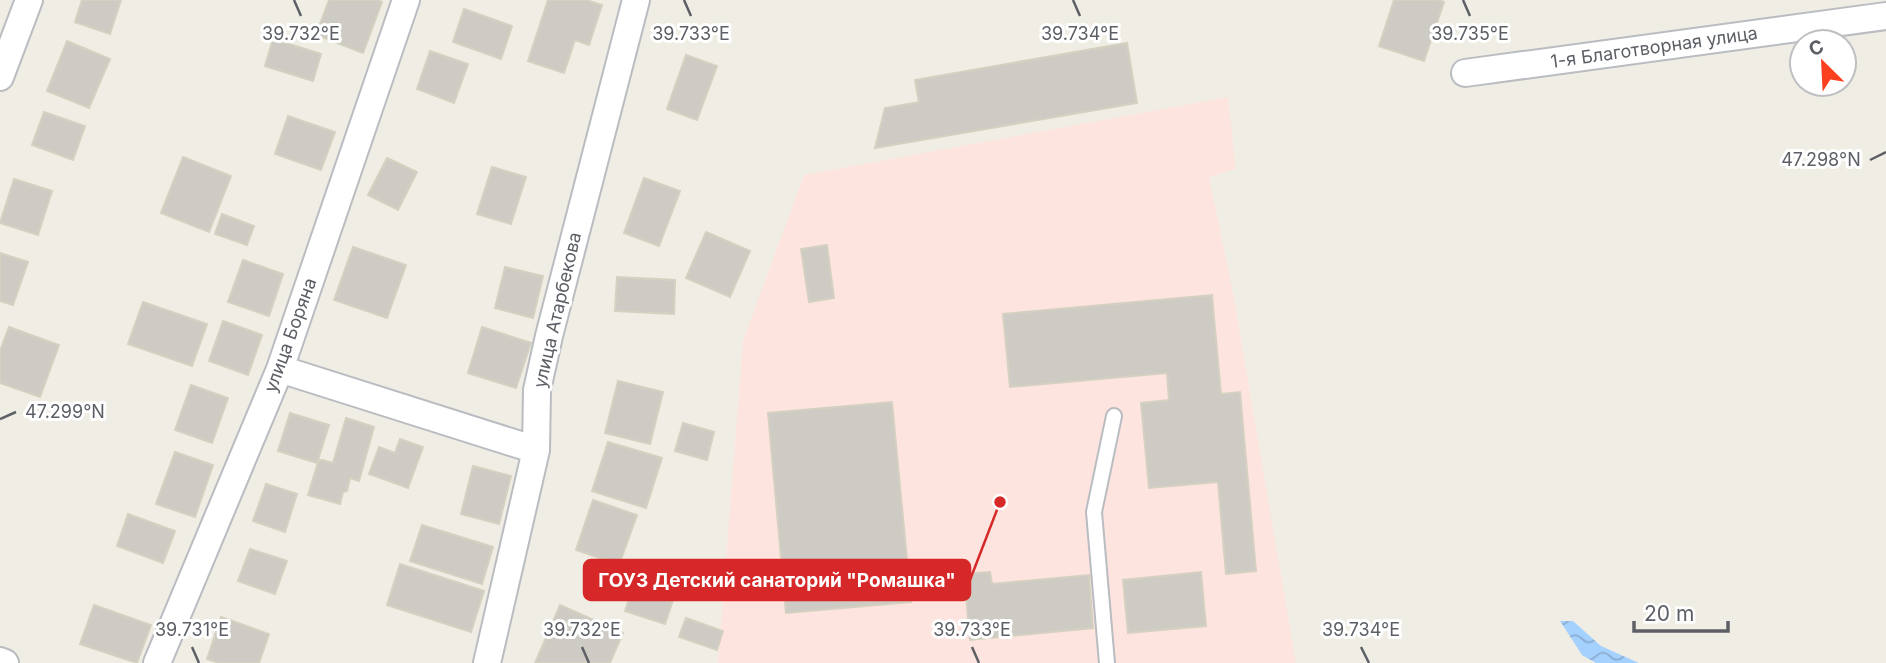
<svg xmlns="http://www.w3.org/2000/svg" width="1886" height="663" viewBox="0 0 1886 663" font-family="Inter,sans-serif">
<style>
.medical{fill:#fee4df}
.water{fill:url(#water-waves)}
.building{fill:#cdcbc3;stroke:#d5d1c1;stroke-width:2}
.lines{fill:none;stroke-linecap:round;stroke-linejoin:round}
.service-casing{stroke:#b9bcc1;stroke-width:18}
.minor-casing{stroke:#b9bcc1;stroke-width:30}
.service{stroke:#fff;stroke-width:14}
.minor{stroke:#fff;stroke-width:26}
.ticks{fill:none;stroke:#5c6066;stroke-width:2.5}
.labels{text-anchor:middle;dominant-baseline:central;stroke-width:6;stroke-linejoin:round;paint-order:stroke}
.street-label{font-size:18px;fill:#5c6066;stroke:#fff}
.ticks-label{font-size:18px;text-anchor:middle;fill:#5c6066;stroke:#fff;stroke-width:6;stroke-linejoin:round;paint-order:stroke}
.leader{fill:none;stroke:#d62828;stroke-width:2.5}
.callout-dot{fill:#d62828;stroke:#fff;stroke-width:2.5}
.callout{fill:#d62828;stroke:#d62828;stroke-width:2.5}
.callout-label{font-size:19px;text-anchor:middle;font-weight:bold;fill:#fff}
</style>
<defs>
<pattern id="water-waves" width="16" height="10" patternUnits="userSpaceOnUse" patternTransform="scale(1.75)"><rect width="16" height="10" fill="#a5d1ff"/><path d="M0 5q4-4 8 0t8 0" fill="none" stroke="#8aadd2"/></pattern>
</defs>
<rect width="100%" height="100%" fill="#f0eee4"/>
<!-- medical -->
<path class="medical" d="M1228 97 1236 169 1209 177 1233 293 1296 663H718L743 341 804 175Z"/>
<!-- water -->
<path class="water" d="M1560 621H1573L1601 646 1639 663H1596L1582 655Z"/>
<!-- building -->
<path class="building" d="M82 0H121L110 34 75 22Z
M329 0H378L382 2 363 53 316 35Z
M548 0H586L602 5 589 45 575 40 564 73 528 61Z
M1394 0H1439L1444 2 1424 61 1379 46Z
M464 9 512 26 501 59 453 42Z
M273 39 321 54 313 81 265 66Z
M67 41 110 59 89 108 47 91Z
M1127 43 1137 103 875 148 885 108 919 102 915 80Z
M430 51 468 64 454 103 417 89Z
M686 55 717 66 697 120 667 109Z
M44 112 85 126 73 160 32 145Z
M288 116 335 132 321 170 275 154Z
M183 157 231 176 209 232 161 213Z
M387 158 417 172 398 210 368 195Z
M492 167 526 177 511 224 477 214Z
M644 178 680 191 659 246 624 233Z
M14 179 52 191 38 235 0 223Z
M222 214 254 226 247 245 215 234Z
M706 232 750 251 730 297 686 278Z
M827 245 834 298 809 302 801 249Z
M353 247 406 265 387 318 334 300Z
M0 253 28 262 13 305 0 301Z
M243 260 283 274 269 316 228 302Z
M505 267 543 276 533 318 495 308Z
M617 277 675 280 674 314 615 311Z
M1212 295 1221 394 1240 392 1256 571 1226 574 1218 482 1149 488 1141 403 1169 400 1167 373 1010 387 1003 314Z
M143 302 207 324 192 366 128 344Z
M223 321 262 335 248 375 209 361Z
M9 327 59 345 40 397 0 383V351Z
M482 327 531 343 516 388 468 373Z
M618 381 663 392 650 444 605 433Z
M191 385 228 398 212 443 175 430Z
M892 402 911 602 786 613 768 413Z
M290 413 329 425 317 463 278 451Z
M346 418 374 427 359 481 350 478 347 491 343 492 340 504 308 495 319 459 333 463Z
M683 423 714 432 707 460 675 451Z
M400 439 423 447 408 488 369 474 379 447 395 453Z
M608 442 662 458 646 508 592 491Z
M175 452 213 465 195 517 156 504Z
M473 466 511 476 499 524 461 514Z
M266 484 297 494 285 532 253 521Z
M593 500 637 515 619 565 576 550Z
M128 514 175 531 163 563 117 546Z
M422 525 493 547 482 584 410 561Z
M250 549 287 561 275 594 238 581Z
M400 564 484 591 471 632 387 605Z
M639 569 679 582 665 624 625 611Z
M990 572 992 584 1089 575 1093 628 970 640 964 574Z
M1201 572 1206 626 1128 633 1123 580Z
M94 605 151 625 137 663 80 644Z
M560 605 623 633 610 663H535Z
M221 617 269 634 259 663H219L207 659Z
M686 618 723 631 717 650 679 637Z"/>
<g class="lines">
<defs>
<path id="service" d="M1107 663 1094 512 1114 416"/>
<path id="minor" d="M1465 73 1886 16
M0 77 29 0
M280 369 536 450
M0 661 5 663
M157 663 280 369 406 0
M487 663 536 450 537 390 549 336 636 0"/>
</defs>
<!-- service casing -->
<use href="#service" class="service-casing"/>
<!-- minor casing -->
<use href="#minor" class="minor-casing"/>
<!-- service -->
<use href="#service" class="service"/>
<!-- minor -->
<use href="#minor" class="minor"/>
</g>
<!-- ticks -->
<path class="ticks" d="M294 0 301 16M684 0 691 16M1073 0 1080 16M1463 0 1470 16M1870 160 1886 152M0 419 16 412M192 647 199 663M582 647 589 663M972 647 979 663M1361 647 1369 663"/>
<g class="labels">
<!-- street labels -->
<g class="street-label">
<text transform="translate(1654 47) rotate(-8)">1-я Благотворная улица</text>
<text transform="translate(557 310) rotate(-77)">улица Атарбекова</text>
<text transform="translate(290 335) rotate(-70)">улица Боряна</text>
</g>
</g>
<g class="ticks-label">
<text x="301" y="40">39.732°E</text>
<text x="691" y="40">39.733°E</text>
<text x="1080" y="40">39.734°E</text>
<text x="1470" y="40">39.735°E</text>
<text x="1821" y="166">47.298°N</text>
<text x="65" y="418">47.299°N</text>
<text x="192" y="636">39.731°E</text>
<text x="582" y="636">39.732°E</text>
<text x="972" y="636">39.733°E</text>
<text x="1361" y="636">39.734°E</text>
</g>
<!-- callouts -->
<path class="leader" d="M1000 502L970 580"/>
<circle class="callout-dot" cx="1000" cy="502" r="7"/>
<rect class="callout" x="584" y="560" width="386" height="40" rx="7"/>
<g class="callout-label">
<text x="777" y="587">ГОУЗ Детский санаторий "Ромашка"</text>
</g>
<!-- north arrow -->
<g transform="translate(1823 63) rotate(336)"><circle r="33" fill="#ffffff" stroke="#bebfc2" stroke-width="2"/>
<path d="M0-5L12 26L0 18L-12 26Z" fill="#fb401f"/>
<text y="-10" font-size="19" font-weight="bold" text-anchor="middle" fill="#5c6066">С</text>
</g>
<!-- scale -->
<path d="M1634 621v10h94v-10" fill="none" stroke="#5c6066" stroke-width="3.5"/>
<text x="1644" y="621" font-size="21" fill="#5c6066" stroke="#ffffff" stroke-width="5" paint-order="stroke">20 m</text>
</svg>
